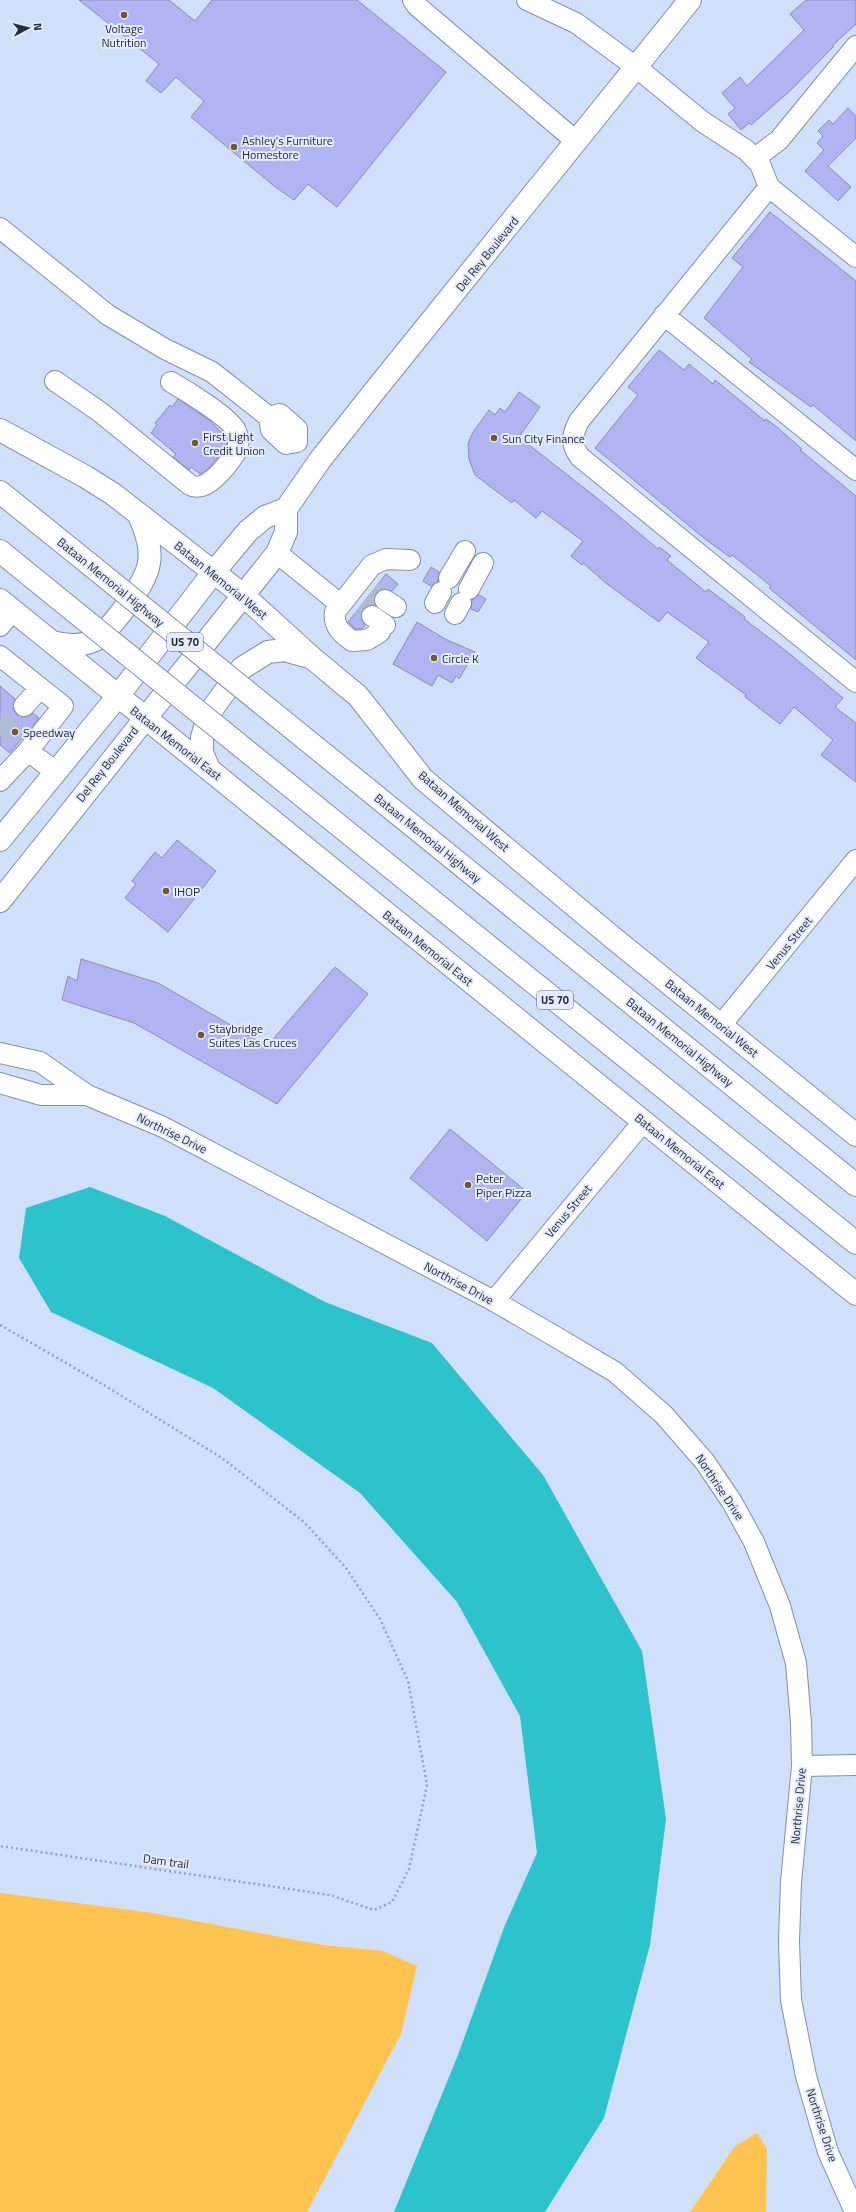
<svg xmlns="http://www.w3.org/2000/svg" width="856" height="2212" viewBox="0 0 856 2212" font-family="'Titillium Web',sans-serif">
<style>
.green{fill:#fec44f}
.water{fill:#2cc3cd}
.building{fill:#b1b4f3;stroke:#8c8eb0}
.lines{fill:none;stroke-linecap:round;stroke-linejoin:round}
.minor-tunnel{stroke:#aebbd3;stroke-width:20;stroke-dasharray:20 10;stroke-linecap:butt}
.minor-casing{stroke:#8091af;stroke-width:22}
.major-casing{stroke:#8091af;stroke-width:24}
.highway-casing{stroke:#8091af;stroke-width:24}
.path{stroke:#95a1b7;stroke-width:2.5;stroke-dasharray:2 3;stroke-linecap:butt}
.minor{stroke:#fff;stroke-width:20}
.major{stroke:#fff;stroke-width:22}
.highway{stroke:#fff;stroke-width:22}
.highway-bridge-casing{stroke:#8091af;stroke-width:24;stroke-linecap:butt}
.highway-bridge{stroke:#fff;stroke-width:22}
.poi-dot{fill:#705829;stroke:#e4ecfa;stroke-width:1.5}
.labels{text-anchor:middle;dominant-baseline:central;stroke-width:4;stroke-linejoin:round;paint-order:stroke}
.shield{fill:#e4ecfa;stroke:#5f6673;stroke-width:1}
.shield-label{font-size:11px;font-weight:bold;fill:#262d39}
.poi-label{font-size:12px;fill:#262d39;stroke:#e4ecfa;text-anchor:start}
.street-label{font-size:12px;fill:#262d39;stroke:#e4ecfa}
</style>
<rect width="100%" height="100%" fill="#d0dffa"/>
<!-- green -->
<path class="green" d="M0 1893 153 1913 323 1945 383 1951 417 1966 401 2034 307 2212H0Z
M757 2133 767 2149 766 2212H690L735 2146Z"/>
<!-- water -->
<path class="water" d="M90 1187 165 1216 325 1302 432 1343 543 1475 642 1651 666 1819 650 1945 604 2118 545 2212H394L458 2055 505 1925 537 1853 520 1716 457 1602 360 1493 213 1388 51 1312 19 1258 26 1208Z"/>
<!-- building -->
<path class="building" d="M79 0H169L195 21 212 0H357L446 72 337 207 308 184 294 200 274 186 191 117 204 101 176 77 161 93 146 81 159 64Z
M806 0H856V24L833 45 834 46 791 90 751 125 749 123 741 130 728 114 735 108 722 93 740 77 747 86 804 30 790 14Z
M848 108 856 116V138L828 166 851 187 838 201 805 171 824 150 817 143 823 136 818 131 829 120 833 124Z
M770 212 856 281V441L813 405 811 407 749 362 752 359 704 318 743 267 732 258Z
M659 350 684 370 689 364 713 384 715 380 765 421 766 419 777 427 802 449 800 450 856 496V660L769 588 771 586 732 555 730 557 705 539 595 448 638 395 628 387Z
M519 392 540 407 519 437 602 502 658 549 659 547 671 556 667 560 706 592 708 589 745 617 744 619 785 650 843 698 835 707 856 723V782L821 755 833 740 794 707 780 724 745 697 746 695 696 658 709 642 667 612 659 622 607 584 583 563 582 565 571 556 583 541 542 511 536 518 514 500 512 503 475 475 469 459 468 444 473 432 489 410 495 415 500 408 505 412Z
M178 399 210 421 226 437 227 443 223 451 209 468 200 474 191 467 189 470 173 457 176 454 151 433 157 425 155 423 170 405 172 407Z
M431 567 439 572 438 581 431 586 423 581Z
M386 574 398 584 392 591 385 589 376 594 374 599 375 605 367 606 361 615 365 625 362 629H355L348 622Z
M479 595 486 599 478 612 471 609 472 600Z
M417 622 447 640 475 652 459 679 456 676 452 683 438 675 432 686 393 664Z
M0 686 15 699 13 709 17 715 27 717 33 713 39 718 10 753 0 745Z
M177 840 216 871 168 932 125 898 136 884 132 881 155 852 162 858Z
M81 959 158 983 267 1046 335 967 368 994 277 1104 134 1023 62 1000 68 976 77 981Z
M450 1129 527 1192 487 1241 410 1178Z"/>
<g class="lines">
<!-- minor-tunnel -->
<path class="minor-tunnel" d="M372 591 385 600
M360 606 372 616
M0 735 24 706"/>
<defs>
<path id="minor" d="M413 0 417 6 577 142
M527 0 576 23 636 67 703 122 746 150 760 164 769 187 856 257
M755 158 779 140 856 46
M769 187 579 421C572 435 570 444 580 457L856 682
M0 228 108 315 165 349 212 372 269 417 271 430 286 444 297 442V429L280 414 269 417
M664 315 856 470
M55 381 100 412 190 485C206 494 228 465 236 452 239 446 239 438 236 431 231 418 185 390 171 382
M277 553 340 604
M449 578 465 551
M469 589 483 563
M385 600 396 607
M435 603 441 592
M455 614 461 603
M372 616 385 625
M0 626 13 610
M380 632 367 640 352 641C341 633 333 626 335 612L372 565 386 559 410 560
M0 656 63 706 28 751 0 781
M24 706 40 688
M28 751 56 772
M721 1025 856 860
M0 1053 40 1062 87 1095 163 1127 494 1301 556 1337 615 1372 664 1415 705 1462 732 1502 754 1542 780 1606 796 1663 801 1723 802 1766 791 1882 789 1941 791 2000 806 2076 828 2152 855 2212
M0 1083 41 1095H87
M494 1301 643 1122
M802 1766 856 1765"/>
<path id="major" d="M0 430 86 477 113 494 243 595 311 657 358 696 423 779 612 937 856 1135
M0 600 856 1294
M52 642C69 646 83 647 99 638 109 628 118 617 127 605 152 571 157 555 139 515
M209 769 202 753V737L210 712 242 668 268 652 284 650 309 657
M0 840 118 696 213 573 248 531 265 517 286 509 320 460 377 388 690 0
M0 901 277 553 286 532V509"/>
<path id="highway" d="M0 492 88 563
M0 551 59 599
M282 720 856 1185
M253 756 856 1243"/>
</defs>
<!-- minor casing -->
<use href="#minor" class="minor-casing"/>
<!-- major casing -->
<use href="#major" class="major-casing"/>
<!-- highway casing -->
<use href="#highway" class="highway-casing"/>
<!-- path -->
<path class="path" d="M0 1325 94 1379 222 1458 304 1522 346 1568 380 1619 408 1681 427 1785 409 1869 392 1902 374 1910 330 1895 0 1846"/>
<!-- minor -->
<use href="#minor" class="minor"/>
<!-- major -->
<use href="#major" class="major"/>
<!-- highway -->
<use href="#highway" class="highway"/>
<defs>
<path id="highway-bridge" d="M88 563 282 720
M59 599 253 756"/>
</defs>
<!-- highway-bridge casing -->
<use href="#highway-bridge" class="highway-bridge-casing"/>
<!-- highway-bridge -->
<use href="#highway-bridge" class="highway-bridge"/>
</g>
<!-- markers -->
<g class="poi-dot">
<circle cx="124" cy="15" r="4"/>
<circle cx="234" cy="147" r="4"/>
<circle cx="494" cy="438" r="4"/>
<circle cx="195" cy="443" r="4"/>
<circle cx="434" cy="658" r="4"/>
<circle cx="15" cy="732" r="4"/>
<circle cx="166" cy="891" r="4"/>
<circle cx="201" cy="1035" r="4"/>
<circle cx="468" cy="1185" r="4"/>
</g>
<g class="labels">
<!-- shield labels -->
<g class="shield">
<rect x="167" y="633" width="36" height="18" rx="3"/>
<rect x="537" y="991" width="36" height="18" rx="3"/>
</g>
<g class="shield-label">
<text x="185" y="642">US 70</text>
<text x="555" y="1000">US 70</text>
</g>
<!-- poi labels -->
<g class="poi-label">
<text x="124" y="28" text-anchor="middle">Voltage<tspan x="124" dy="14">Nutrition</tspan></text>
<text x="242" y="140">Ashley's Furniture<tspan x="242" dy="14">Homestore</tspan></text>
<text x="203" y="436">First Light<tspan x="203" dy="14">Credit Union</tspan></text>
<text x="502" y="438">Sun City Finance</text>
<text x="442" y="658">Circle K</text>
<text x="23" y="732">Speedway</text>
<text x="174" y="891">IHOP</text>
<text x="209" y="1028">Staybridge<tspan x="209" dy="14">Suites Las Cruces</tspan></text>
<text x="476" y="1178">Peter<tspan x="476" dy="14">Piper Pizza</tspan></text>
</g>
<!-- street labels -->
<g class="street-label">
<text transform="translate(487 254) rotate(-51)">Del Rey Boulevard</text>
<text transform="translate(221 580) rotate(39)">Bataan Memorial West</text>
<text transform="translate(111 582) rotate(39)">Bataan Memorial Highway</text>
<text transform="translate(176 743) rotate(38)">Bataan Memorial East</text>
<text transform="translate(107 764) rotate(-52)">Del Rey Boulevard</text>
<text transform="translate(464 811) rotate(41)">Bataan Memorial West</text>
<text transform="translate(428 838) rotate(39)">Bataan Memorial Highway</text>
<text transform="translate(789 943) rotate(-51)">Venus Street</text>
<text transform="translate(428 948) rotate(39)">Bataan Memorial East</text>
<text transform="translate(712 1018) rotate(39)">Bataan Memorial West</text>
<text transform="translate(680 1042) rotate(39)">Bataan Memorial Highway</text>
<text transform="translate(172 1133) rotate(26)">Northrise Drive</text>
<text transform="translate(680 1151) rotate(39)">Bataan Memorial East</text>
<text transform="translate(568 1211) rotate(-50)">Venus Street</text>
<text transform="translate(459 1283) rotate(28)">Northrise Drive</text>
<text transform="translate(720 1487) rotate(56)">Northrise Drive</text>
<text transform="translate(798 1806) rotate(-85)">Northrise Drive</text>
<text transform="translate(166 1861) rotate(8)">Dam trail</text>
<text transform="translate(822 2125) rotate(72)">Northrise Drive</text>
</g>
</g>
<!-- north arrow -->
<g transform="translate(28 28) rotate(83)" stroke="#e4ecfa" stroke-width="3" paint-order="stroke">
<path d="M0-3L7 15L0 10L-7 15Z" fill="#262d39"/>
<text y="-6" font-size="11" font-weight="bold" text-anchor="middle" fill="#262d39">N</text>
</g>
</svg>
